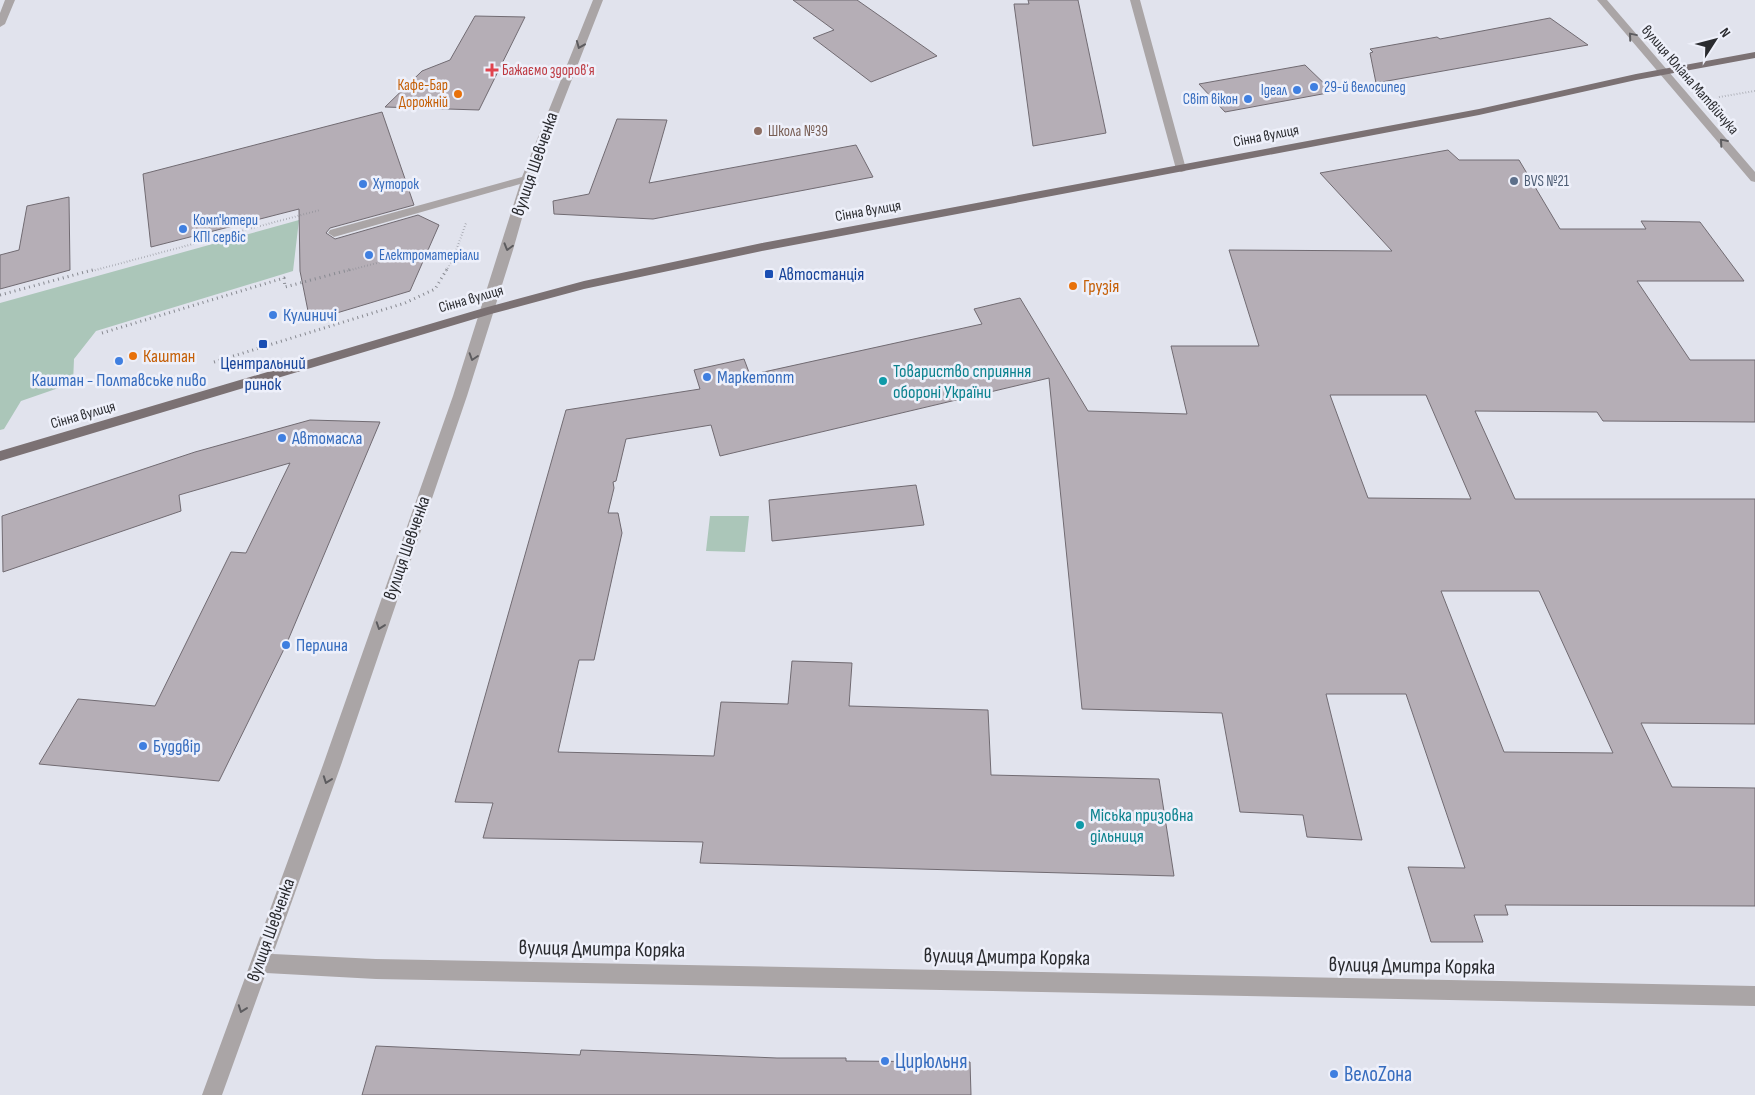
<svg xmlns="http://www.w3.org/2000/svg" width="1755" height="1095" viewBox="0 0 1755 1095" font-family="'Sofia Sans Condensed',sans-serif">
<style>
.green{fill:#abc6b9}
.building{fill:#b5aeb6;stroke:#716b72;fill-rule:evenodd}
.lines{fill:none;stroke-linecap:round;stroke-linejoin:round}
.path-far1{stroke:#878990;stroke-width:2;stroke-dasharray:0.5 2.5;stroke-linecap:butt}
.path{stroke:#878990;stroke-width:3;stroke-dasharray:1 4;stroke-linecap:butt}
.minor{fill:#aaa5a6;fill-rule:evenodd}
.major{fill:#7b7173;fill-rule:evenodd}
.oneway{stroke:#5d5c5f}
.health-dot{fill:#e0444e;stroke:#eef0fa;stroke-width:2}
.shop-dot{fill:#3f7fe0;stroke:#eef0fa;stroke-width:2}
.food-dot{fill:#e8710a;stroke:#eef0fa;stroke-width:2}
.education-dot{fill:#8d6e63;stroke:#eef0fa;stroke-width:2}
.service-dot{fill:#5c6f8a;stroke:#eef0fa;stroke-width:2}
.transit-dot{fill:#1a4fb4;stroke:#eef0fa;stroke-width:2}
.culture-dot{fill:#0f9aa8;stroke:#eef0fa;stroke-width:2}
.labels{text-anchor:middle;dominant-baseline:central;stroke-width:5;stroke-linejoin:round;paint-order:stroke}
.far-health-label{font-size:15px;fill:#be3a42;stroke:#eef0fa;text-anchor:start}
.far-street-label{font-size:15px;fill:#2a2b2f;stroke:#eef0fa}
.far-food-label{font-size:15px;fill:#c56008;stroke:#eef0fa;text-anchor:end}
.far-shop-label{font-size:15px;fill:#366cbe;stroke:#eef0fa;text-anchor:start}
.far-education-label{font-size:15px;fill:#785e54;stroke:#eef0fa;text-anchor:start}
.far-service-label{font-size:15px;fill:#4e5e75;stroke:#eef0fa;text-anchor:start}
.street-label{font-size:18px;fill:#2a2b2f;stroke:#eef0fa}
.transit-label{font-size:18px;fill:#164399;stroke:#eef0fa;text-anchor:start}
.food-label{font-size:18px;fill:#c56008;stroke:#eef0fa;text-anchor:start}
.shop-label{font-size:18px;fill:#366cbe;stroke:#eef0fa;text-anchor:start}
.culture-label{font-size:18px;fill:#0d838f;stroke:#eef0fa;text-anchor:start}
.near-street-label{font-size:21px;fill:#2a2b2f;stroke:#eef0fa}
.near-shop-label{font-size:21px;fill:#366cbe;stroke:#eef0fa;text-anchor:start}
</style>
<rect width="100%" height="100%" fill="#e1e3ed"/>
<!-- green -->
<path class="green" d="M299 220 293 271 96 331 74 359 73 383 21 401 4 429 0 430V303Z
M710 516H749L745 552 706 551Z"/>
<!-- building -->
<path class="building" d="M793 0H857L937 56 871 82 813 38 834 30Z
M1028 0H1078L1106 133 1033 146 1014 4H1029Z
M475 16 525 17 479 110 385 107 422 71 450 60Z
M1550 18 1588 45 1376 83 1370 53 1373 52 1370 49 1437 37 1440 39Z
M1305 65 1333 92 1225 112 1199 84Z
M382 112 414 205 330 228 326 233 335 239 418 215 439 225 410 291 310 321 300 271 299 209 151 247 143 174Z
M617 119 667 120 649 183 856 145 873 177 653 219 554 214 553 201 589 194Z
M1448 150 1459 160H1519L1560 229H1646L1641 221 1700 222 1744 281H1637L1690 360H1755V422L1603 421 1597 412 1475 411 1515 499H1755V724L1641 723 1672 787 1755 788V906L1505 905 1508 915H1474L1483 942H1431L1408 867 1465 868 1406 694H1326L1362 840 1307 837 1303 815 1240 812 1222 713 1082 709 1049 378 720 456 711 425 626 439 616 481 613 482 614 488 608 513H618L622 533 594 660H579L558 752 714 756 721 702 788 704 792 661 852 663 849 706 988 710 991 775 1159 779 1174 876 700 863 703 842 483 838 493 803 455 802 566 410 700 389 694 370 744 359 750 375 982 324 974 309 1020 298 1088 411 1187 414 1171 346H1259L1229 250 1392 251 1320 173ZM1330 395H1426L1471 499 1368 498ZM1441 591H1539L1613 753 1504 752Z
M69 197 70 270 0 289V255L19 250 27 206Z
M310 420 380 422 286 645 219 781 39 764 78 699 155 706 231 552 246 553 290 463 179 495 181 511 3 572 2 516 195 452Z
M916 485 924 525 772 541 769 500Z
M376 1046 580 1055 581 1050 777 1058H846V1061L970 1062 971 1095H362Z"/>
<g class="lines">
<!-- path-far1 -->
<path class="path-far1" d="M1719 97 1755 91
M92 271 320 210
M347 271 399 257 453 259
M446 271 453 259 466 223"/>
<!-- path -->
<path class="path" d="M0 295 96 269
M102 333 284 278 285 287 352 269
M214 362 405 303 435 289 447 269"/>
<!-- minor -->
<path class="minor" d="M5 0H15L5 24 0 27V13Z
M593 0H603L533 179 513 250 467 396 341 765 273 954 376 959 1755 986V1006L376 979 266 973 222 1095H202L323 765 453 396 520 184 334 237 328 233 330 230 522 177Z
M1130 0H1140L1186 169 1185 171 1181 172 1176 169Z
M1597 0H1607L1755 172V182L1751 181Z"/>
<!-- major -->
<path class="major" d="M1755 52V58L1636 80 1479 115 762 251 584 289 491 314 0 461V451L484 308 584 281 762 243 1479 109 1636 74Z"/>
</g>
<!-- one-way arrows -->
<defs><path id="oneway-chevron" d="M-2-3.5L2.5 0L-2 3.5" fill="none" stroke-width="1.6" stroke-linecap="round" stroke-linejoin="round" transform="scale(1.25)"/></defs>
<g class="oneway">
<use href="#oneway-chevron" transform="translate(1632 36) rotate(-130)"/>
<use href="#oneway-chevron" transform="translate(580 45) rotate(112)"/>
<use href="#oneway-chevron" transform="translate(1723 142) rotate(-131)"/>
<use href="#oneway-chevron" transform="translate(508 247) rotate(106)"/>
<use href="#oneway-chevron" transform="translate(473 357) rotate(108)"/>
<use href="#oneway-chevron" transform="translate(380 626) rotate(109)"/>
<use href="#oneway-chevron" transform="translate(327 780) rotate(110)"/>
<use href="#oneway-chevron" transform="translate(242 1009) rotate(110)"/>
</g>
<!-- markers -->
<path class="health-dot" d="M489.5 62.5h5v5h5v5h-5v5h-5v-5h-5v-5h5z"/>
<g class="shop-dot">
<circle cx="1314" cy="87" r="5"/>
<circle cx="1297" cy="90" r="5"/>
<circle cx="1248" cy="99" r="5"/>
<circle cx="363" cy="184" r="5"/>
<circle cx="183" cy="229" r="5"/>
<circle cx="369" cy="255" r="5"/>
<circle cx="273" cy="315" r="5"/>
<circle cx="119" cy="361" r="5"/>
<circle cx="707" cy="377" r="5"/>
<circle cx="282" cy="438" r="5"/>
<circle cx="286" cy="645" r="5"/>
<circle cx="143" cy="746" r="5"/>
<circle cx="885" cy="1061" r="5"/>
<circle cx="1334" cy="1074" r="5"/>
</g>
<g class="food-dot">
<circle cx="458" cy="94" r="5"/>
<circle cx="1073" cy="286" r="5"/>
<circle cx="133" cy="356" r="5"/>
</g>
<circle class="education-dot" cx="758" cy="131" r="5"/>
<circle class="service-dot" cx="1514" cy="181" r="5"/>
<g class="transit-dot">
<rect x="764" y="269" width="10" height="10" rx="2.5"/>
<rect x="258" y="339" width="10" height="10" rx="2.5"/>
</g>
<g class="culture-dot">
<circle cx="883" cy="381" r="5"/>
<circle cx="1080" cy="825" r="5"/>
</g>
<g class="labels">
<!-- far-health labels -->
<g class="far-health-label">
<text x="502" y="70">Бажаємо здоровʼя</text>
</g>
<!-- far-street labels -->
<g class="far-street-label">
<text transform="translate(1690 80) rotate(49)">вулиця Юліана Матвійчука</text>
<text transform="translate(1266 136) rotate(-11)">Сінна вулиця</text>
<text transform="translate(868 211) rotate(-10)">Сінна вулиця</text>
<text transform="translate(471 299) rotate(-16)">Сінна вулиця</text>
<text transform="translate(83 415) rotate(-16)">Сінна вулиця</text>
</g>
<!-- far-food labels -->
<g class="far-food-label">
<text x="448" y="85">Кафе-Бар<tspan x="448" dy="17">Дорожній</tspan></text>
</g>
<!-- far-shop labels -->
<g class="far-shop-label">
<text x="1324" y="87">29-й велосипед</text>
<text x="1287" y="90" text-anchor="end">Ідеал</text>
<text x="1238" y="99" text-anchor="end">Світ вікон</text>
<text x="373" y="184">Хуторок</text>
<text x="193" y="220">Комп'ютери<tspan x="193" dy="17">КПІ сервіс</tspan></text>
<text x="379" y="255">Електроматеріали</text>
</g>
<!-- far-education labels -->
<g class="far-education-label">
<text x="768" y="131">Школа №39</text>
</g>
<!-- far-service labels -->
<g class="far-service-label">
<text x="1524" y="181">BVS №21</text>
</g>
<!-- street labels -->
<g class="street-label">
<text transform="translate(535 164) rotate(-71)">вулиця Шевченка</text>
<text transform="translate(407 548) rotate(-71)">вулиця Шевченка</text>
<text transform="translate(271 930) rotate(-70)">вулиця Шевченка</text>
</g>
<!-- transit labels -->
<g class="transit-label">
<text x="779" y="274">Автостанція</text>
<text x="263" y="363" text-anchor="middle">Центральний<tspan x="263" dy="21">ринок</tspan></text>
</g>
<!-- food labels -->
<g class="food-label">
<text x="1083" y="286">Грузiя</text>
<text x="143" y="356">Каштан</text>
</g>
<!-- shop labels -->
<g class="shop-label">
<text x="283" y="315">Кулиничі</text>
<text x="717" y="377">Маркетопт</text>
<text x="119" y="380" text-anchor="middle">Каштан - Полтавське пиво</text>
<text x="292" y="438">Автомасла</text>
<text x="296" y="645">Перлина</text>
<text x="153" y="746">Буддвір</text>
</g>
<!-- culture labels -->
<g class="culture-label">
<text x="893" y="371">Товариство сприяння<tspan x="893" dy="21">обороні України</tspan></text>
<text x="1090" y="815">Міська призовна<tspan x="1090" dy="21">дільниця</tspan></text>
</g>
<!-- near-street labels -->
<g class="near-street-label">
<text transform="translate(602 949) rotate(1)">вулиця Дмитра Коряка</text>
<text transform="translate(1007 957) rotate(1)">вулиця Дмитра Коряка</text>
<text transform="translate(1412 966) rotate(1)">вулиця Дмитра Коряка</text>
</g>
<!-- near-shop labels -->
<g class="near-shop-label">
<text x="895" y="1061">Цирюльня</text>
<text x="1344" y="1074">ВелоZона</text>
</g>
</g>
<!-- north arrow -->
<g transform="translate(1715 40) rotate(54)" stroke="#eef0fa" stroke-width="4" paint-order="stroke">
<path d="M0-4L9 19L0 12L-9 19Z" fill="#2a2b2f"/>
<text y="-8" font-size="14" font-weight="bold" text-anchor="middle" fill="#2a2b2f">N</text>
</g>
</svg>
